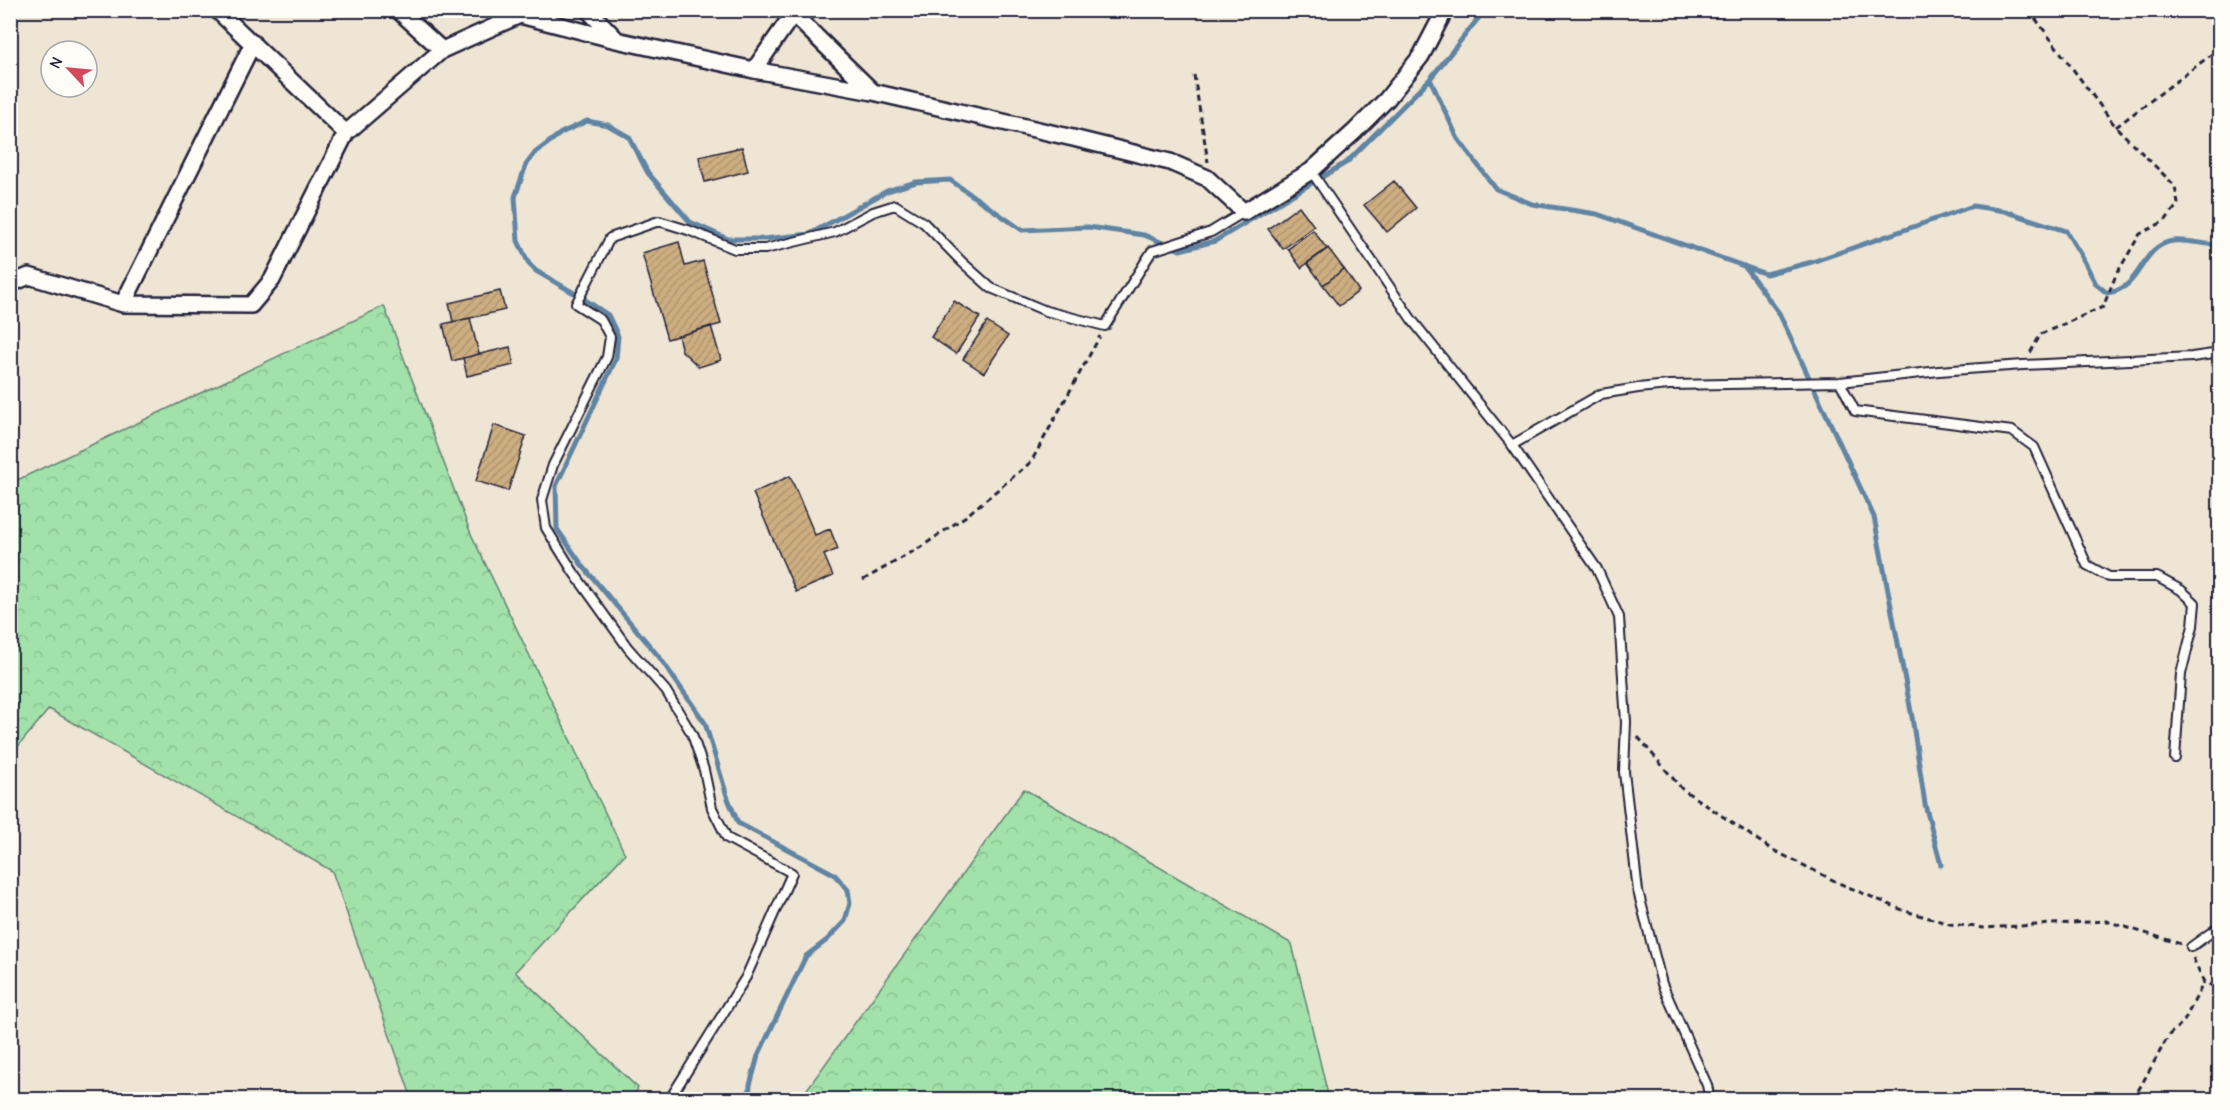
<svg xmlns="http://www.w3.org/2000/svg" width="2230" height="1110" viewBox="0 0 2230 1110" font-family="'Comic Neue',sans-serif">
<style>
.forest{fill:url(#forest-crowns);stroke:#628272;stroke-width:1.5}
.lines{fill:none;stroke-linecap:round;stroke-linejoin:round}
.stream{stroke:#6084a3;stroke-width:5}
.building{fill:url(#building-hatch);stroke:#22223b;stroke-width:1.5}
.service-casing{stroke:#22223b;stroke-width:12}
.minor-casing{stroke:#22223b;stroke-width:20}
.path{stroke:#22223b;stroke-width:3;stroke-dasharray:6 4.5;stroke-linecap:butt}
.service{stroke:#fdfcf7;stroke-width:8}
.minor{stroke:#fdfcf7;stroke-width:15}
</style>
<defs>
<pattern id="forest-crowns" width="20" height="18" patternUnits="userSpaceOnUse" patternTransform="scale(1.5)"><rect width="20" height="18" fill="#a2e1aa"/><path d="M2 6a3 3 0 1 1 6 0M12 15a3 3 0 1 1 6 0" fill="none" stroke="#8bc193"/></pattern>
<pattern id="building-hatch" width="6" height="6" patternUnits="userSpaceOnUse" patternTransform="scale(1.5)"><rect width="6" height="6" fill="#cdae81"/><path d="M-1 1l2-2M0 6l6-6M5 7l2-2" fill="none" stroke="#b09570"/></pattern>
</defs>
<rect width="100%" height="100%" fill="#efe5d4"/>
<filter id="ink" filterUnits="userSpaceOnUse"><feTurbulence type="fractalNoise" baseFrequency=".0167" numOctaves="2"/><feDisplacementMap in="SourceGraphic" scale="12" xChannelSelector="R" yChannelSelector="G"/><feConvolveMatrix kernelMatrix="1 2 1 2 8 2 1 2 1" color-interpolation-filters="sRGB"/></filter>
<g filter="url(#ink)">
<!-- forest -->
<path class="forest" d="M384 306 471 534 625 854 515 972 638 1088 633 1099H412L332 871 49 709 11 755V483Z
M1024 789 1292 944 1329 1099H800Z"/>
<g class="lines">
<!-- stream -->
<path class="stream" d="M1430 79 1458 139 1496 189 1532 204 1597 214 1766 274 1812 262 1973 206 2005 211 2066 231 2082 257 2096 284 2107 293C2143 289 2139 246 2173 241 2184 239 2207 245 2220 245
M1744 266 1779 313 1874 517 1912 717 1925 804 1941 865
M749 1100 750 1085 758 1056 806 956 827 940 845 921 850 903 848 890 834 874 738 823 727 796 705 723 660 658 582 565 557 529 556 486 616 359 618 336 608 315 581 297 536 271 529 264 518 241 515 197 526 165 535 153 561 133 587 121 608 125 629 137 648 173 690 222 728 239H764L810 234 887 191 916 182 950 180 1022 230 1088 227 1144 235 1180 250 1215 241 1347 162 1430 79 1485 10"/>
</g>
<!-- building -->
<path class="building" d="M742 147 748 171 705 182 699 157Z
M1394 181 1416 208 1387 232 1364 205Z
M1299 206 1314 226 1283 249 1268 229Z
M1313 230 1327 249 1301 268 1288 249Z
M679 242 685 266 703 261 721 324 667 339 642 253Z
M1328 248 1344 269 1323 285 1307 263Z
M1344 269 1359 291 1339 306 1323 285Z
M500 291 505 310 453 322 449 303Z
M954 301 980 317 956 354 931 337Z
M470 318 479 354 452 361 443 324Z
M987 322 1008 336 984 373 963 359Z
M711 326 721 360 699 367 682 351 678 336Z
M510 347 514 365 467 376 463 358Z
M494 425 526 436 508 491 476 481Z
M790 476 815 535 830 529 838 549 824 555 833 576 796 592 753 493Z"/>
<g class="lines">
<defs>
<path id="service" d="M1311 171 1412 320 1512 445 1597 569 1619 617 1626 722 1624 772 1638 891 1662 984 1707 1085 1710 1100
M1840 382 1855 411 2012 431 2034 447 2087 565 2109 577H2157L2181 590 2195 603 2193 626 2181 674 2175 758
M1512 445 1601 394 1638 388 1669 385 1840 382 1939 371 2023 365 2192 357 2220 353
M2191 947 2220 926
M669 1100 746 977 792 873 727 838 712 808 704 770 692 734 666 691 628 648 574 573 546 528 542 500 553 465 607 357 610 337 601 320 576 304 610 238 659 221 688 230 735 249H765L835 232 873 212 895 205 924 223 962 262 991 288 1046 311 1105 326 1152 251 1211 232 1244 212"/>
<path id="minor" d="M217 10 346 133
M398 10 442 50
M588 10 615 38
M789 10 873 92
M754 70 793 14
M10 284 29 276 123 304 251 305 272 280 346 133 442 50 520 15 616 40 754 70 873 92 1073 138 1170 162 1207 178 1244 212 1311 171 1354 132 1387 99 1421 56 1445 10
M123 304 253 43"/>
</defs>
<!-- service casing -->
<use href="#service" class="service-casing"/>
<!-- minor casing -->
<use href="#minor" class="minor-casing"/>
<!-- path -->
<path class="path" d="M2029 10 2116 127 2175 186 2178 204 2165 221 2140 234 2116 275 2103 307 2041 334 2030 353
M1194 75 1208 162
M2116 127 2220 48
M863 580 921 547 966 516 1031 462 1100 336
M1638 737 1682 789 1771 849 1841 884 1905 911 1950 924 1984 928 2106 921 2181 944
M2193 958 2204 982 2220 989
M2133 1100 2169 1035 2184 1021 2204 982"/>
<!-- service -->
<use href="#service" class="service"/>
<!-- minor -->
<use href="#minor" class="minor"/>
</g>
</g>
<!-- margin -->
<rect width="2230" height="1110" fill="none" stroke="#fdfcf7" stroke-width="36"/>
<rect x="18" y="18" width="2194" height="1074" fill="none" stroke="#22223b" stroke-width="2" filter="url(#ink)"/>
<!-- north arrow -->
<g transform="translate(69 69) rotate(296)"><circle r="28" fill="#fdfcf7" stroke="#a5a5ac" stroke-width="1.5"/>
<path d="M0-4.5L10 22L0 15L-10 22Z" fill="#d1495b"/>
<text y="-9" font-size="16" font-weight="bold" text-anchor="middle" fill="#22223b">N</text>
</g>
</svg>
